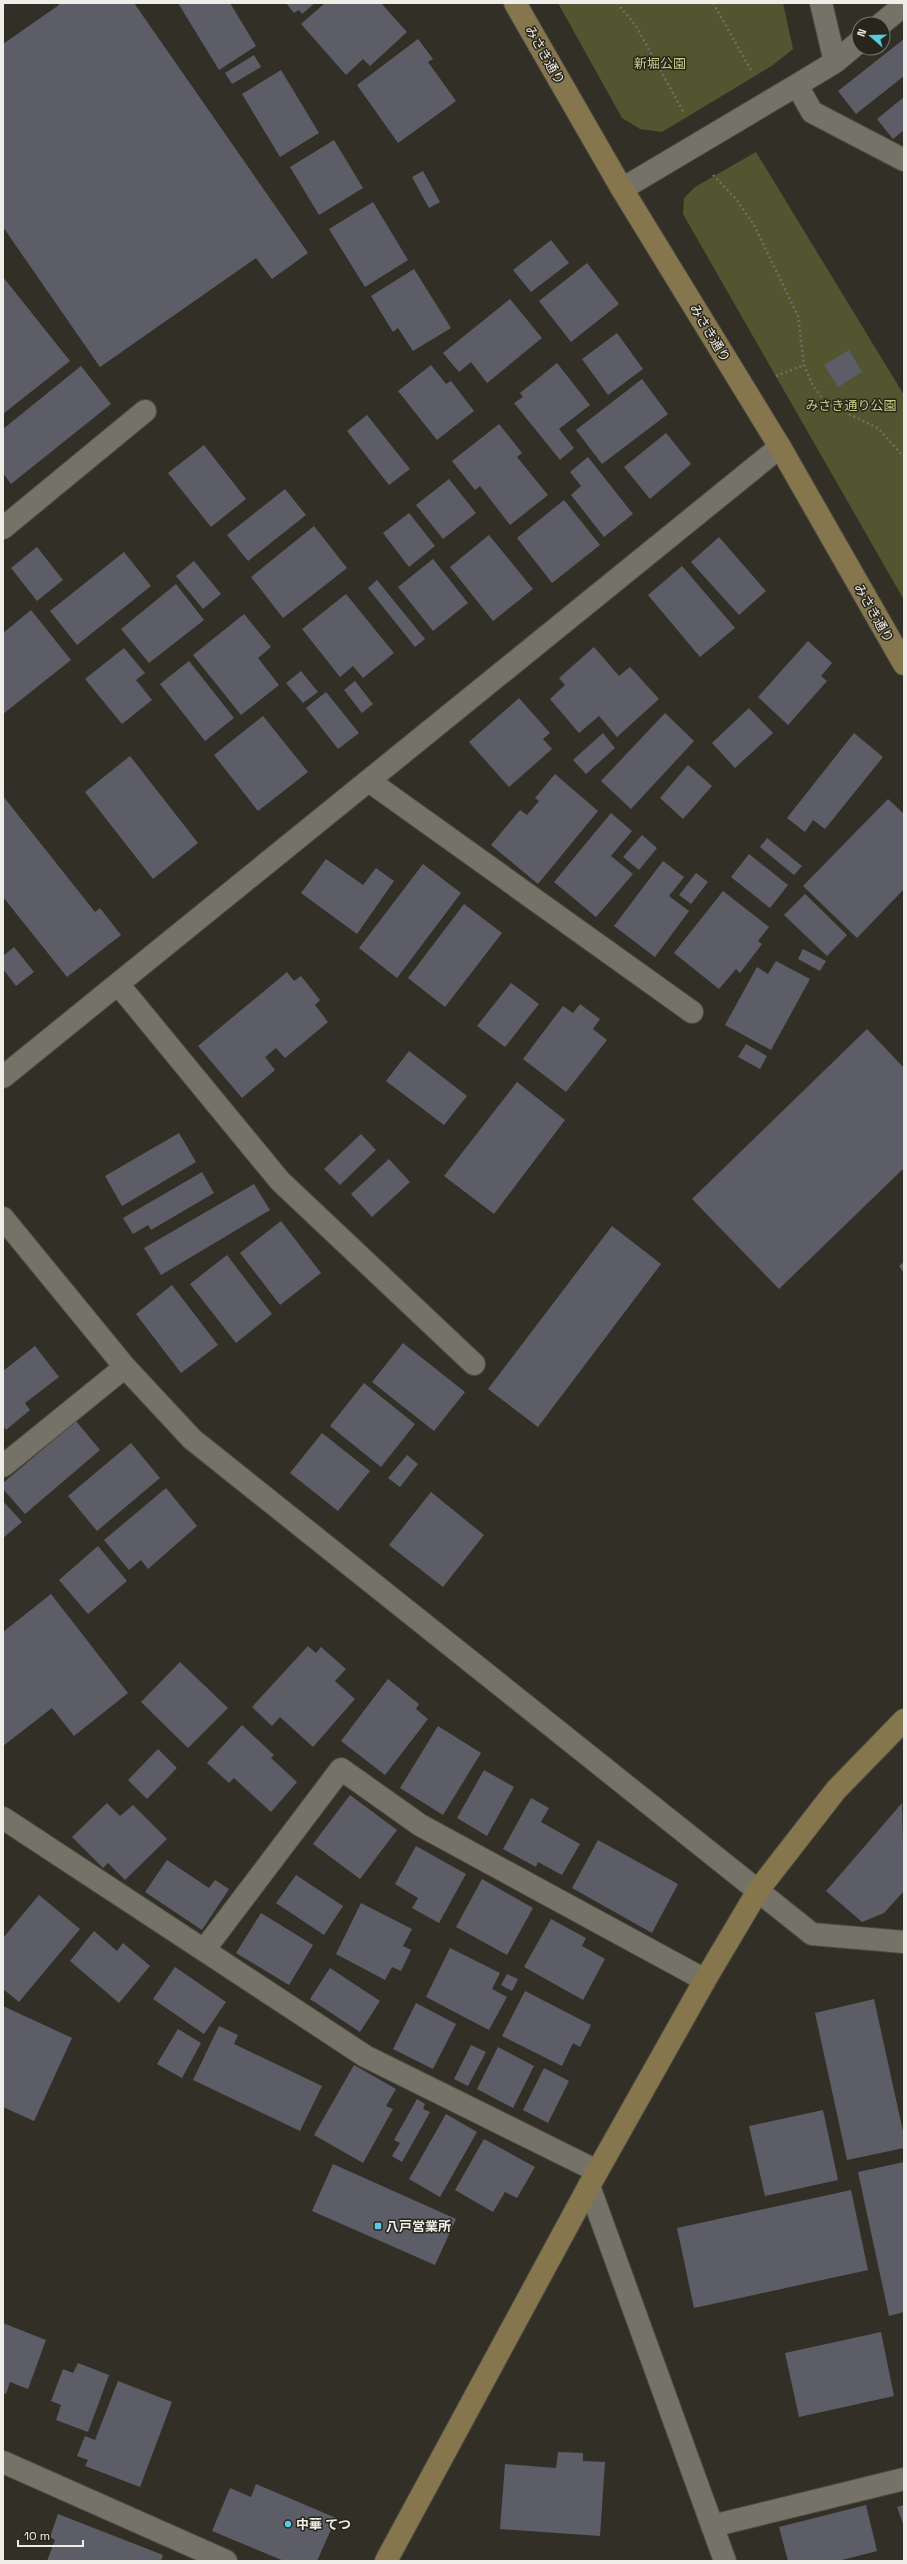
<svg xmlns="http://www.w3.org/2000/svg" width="907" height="2564" viewBox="0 0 907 2564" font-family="'Space Grotesk','Noto Sans JP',sans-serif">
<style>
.green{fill:#525530}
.building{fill:#5d5d67}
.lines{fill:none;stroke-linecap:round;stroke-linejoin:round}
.street-casing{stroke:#4d4b43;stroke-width:24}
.secondary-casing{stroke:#4d4b43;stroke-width:24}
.path{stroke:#706e65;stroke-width:2.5;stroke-dasharray:2 3;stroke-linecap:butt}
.street{stroke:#757267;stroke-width:22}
.secondary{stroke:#86764d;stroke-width:22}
.poi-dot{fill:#55cae0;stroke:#28261c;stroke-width:1.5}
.labels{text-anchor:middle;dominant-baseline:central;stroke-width:3;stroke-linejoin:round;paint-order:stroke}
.street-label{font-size:13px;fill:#efede7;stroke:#28261c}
.park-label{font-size:13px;fill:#c7cd87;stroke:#28261c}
.poi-label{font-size:13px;font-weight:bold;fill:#efede7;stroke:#28261c;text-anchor:start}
</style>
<rect width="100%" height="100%" fill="#323026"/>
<!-- green -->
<path class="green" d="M558 3H783L793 49 773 65 662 132 640 129 622 118Z
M756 152 904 395V600L683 214 684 198 695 187Z"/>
<!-- building -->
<path class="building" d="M57 3H134L308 253 272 279 256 258 100 367 3 227V44L59 5Z
M178 3H230L256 46 219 70Z
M286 3H315L302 14 299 10 294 13Z
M325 3H381L407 32 370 66 363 59 346 75 301 24Z
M418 39 433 59 428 62 456 101 398 143 357 85Z
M904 39V76L856 114 838 91Z
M254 55 261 67 232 84 225 73Z
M281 70 319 133 280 157 242 94Z
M904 97V130L893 139 877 119Z
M334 140 363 188 319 215 290 167Z
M423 171 440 202 429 208 412 177Z
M373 202 408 260 365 287 329 229Z
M551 240 569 263 531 292 513 270Z
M587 263 619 304 571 342 539 301Z
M414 269 451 328 413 351 398 328 393 332 371 296Z
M3 277 70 361 3 414Z
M510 299 542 338 487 383 471 362 459 372 443 353Z
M617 333 643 369 608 395 582 359Z
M849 350 862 372 838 387 824 365Z
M557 363 590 405 559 429 574 448 560 460 514 403 523 397 520 393Z
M431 365 446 384 451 381 474 411 437 440 398 391Z
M81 366 111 404 11 484 3 473V429Z
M642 379 668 414 602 464 576 430Z
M367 415 410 469 389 485 347 431Z
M499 424 522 453 517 457 548 495 510 525 480 486 475 490 452 461Z
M666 433 691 464 650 499 624 467Z
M204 445 246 499 211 527 168 473Z
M588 457 633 514 604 537 571 495 581 486 570 472Z
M449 479 476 513 443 539 416 505Z
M285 489 306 515 248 561 227 535Z
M564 500 600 545 552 583 517 538Z
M409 513 435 546 409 567 383 533Z
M314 526 347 568 283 618 251 577Z
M489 535 533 589 493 621 450 567Z
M719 537 766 591 739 615 691 562Z
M37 547 63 580 37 601 11 568Z
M124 552 151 586 77 645 50 611Z
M433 559 468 603 433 631 398 587Z
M194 561 221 594 203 609 176 576Z
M682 566 735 628 700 657 648 595Z
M377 580 425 639 415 647 368 588Z
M176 584 204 620 149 663 121 629Z
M346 594 394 653 363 678 353 666 340 677 302 629Z
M31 610 71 660 3 714V633Z
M244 614 271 647 258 658 279 685 241 715 193 655Z
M808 641 832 663 821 676 827 681 788 725 758 697Z
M594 647 619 676 630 667 659 699 617 737 599 716 579 733 550 699 565 685 559 678Z
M124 648 145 673 136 680 152 700 122 724 85 679Z
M189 661 234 718 205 741 160 684Z
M301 671 318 692 303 703 286 683Z
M355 681 373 704 362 713 344 690Z
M326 692 359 733 338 749 306 708Z
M519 698 550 733 543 739 552 749 509 787 469 742Z
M749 708 773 733 735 768 712 743Z
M665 713 694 741 631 809 601 781Z
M263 716 308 772 258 811 214 755Z
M603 733 615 748 586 774 573 760Z
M854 733 883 757 825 829 813 820 805 832 787 818Z
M130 756 198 843 153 879 85 792Z
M688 765 712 786 683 819 660 798Z
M555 774 598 811 538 884 491 845 520 810 527 815 539 801 535 798Z
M3 796 95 912 100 908 121 935 67 977 3 897Z
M888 799 904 814V889L857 938 803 886Z
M611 813 632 831 611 856 633 874 596 917 554 882Z
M642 835 657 848 639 870 623 857Z
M767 838 802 866 794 875 760 847Z
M749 854 788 885 770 908 731 877Z
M326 859 363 885 376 868 394 881 357 934 301 893Z
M663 861 684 877 669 896 689 911 655 957 614 926Z
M423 864 461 893 397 978 359 948Z
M696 873 708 882 691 904 679 895Z
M723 891 769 927 758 941 762 944 740 973 736 969 719 989 674 953Z
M805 894 847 935 827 956 784 915Z
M464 904 502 933 445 1007 408 978Z
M14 947 34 972 16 986 3 969V956Z
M803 949 826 961 820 971 798 959Z
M776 961 810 979 771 1050 725 1025 757 967 768 974Z
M287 972 294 981 301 976 320 1000 315 1005 328 1022 285 1058 276 1048 265 1057 275 1070 242 1098 198 1046Z
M511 983 539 1004 505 1047 477 1026Z
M580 1004 600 1019 593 1029 607 1040 566 1092 523 1059 563 1006 573 1013Z
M867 1029 904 1068V1168L779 1289 692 1199Z
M746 1044 767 1056 760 1069 738 1057Z
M409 1051 467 1096 444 1125 386 1081Z
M517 1082 565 1120 494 1214 444 1176Z
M179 1133 196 1162 122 1206 105 1176Z
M361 1134 376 1150 340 1185 324 1169Z
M389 1159 410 1182 372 1217 351 1194Z
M202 1172 214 1193 151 1230 148 1225 133 1234 123 1218Z
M254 1184 270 1210 161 1275 144 1248Z
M281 1221 321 1273 280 1305 240 1253Z
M612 1226 661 1264 538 1427 488 1389Z
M227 1255 272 1314 236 1343 190 1284Z
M904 1262V1273L899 1266Z
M172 1285 218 1345 181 1373 136 1314Z
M403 1343 465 1392 434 1431 372 1382Z
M35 1346 59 1377 25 1403 30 1410 6 1430 3 1426V1371Z
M364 1383 415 1424 381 1467 330 1426Z
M76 1421 100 1450 25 1514 3 1489V1483Z
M322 1433 370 1471 338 1511 290 1473Z
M131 1443 160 1478 97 1531 68 1496Z
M407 1455 418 1464 400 1487 388 1478Z
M166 1488 197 1526 148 1569 141 1560 129 1570 104 1540Z
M431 1492 484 1535 443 1587 389 1545Z
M3 1501 22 1522 3 1538Z
M98 1546 127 1581 88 1614 59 1580Z
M51 1594 128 1693 74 1736 52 1708 3 1746V1632Z
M308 1646 316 1653 321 1647 346 1669 335 1681 355 1699 313 1747 280 1717 272 1726 252 1707Z
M180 1662 228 1708 188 1748 141 1702Z
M388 1679 419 1704 416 1709 428 1719 385 1775 341 1741Z
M242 1725 274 1755 271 1758 297 1782 271 1812 234 1778 229 1783 207 1763Z
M438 1726 481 1753 443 1815 400 1788Z
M158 1749 177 1768 147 1799 128 1780Z
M484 1770 514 1787 487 1836 457 1818Z
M350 1795 397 1830 360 1879 313 1844Z
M531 1798 549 1808 541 1822 580 1844 562 1875 538 1862 536 1867 503 1849Z
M107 1803 120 1816 133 1805 167 1839 125 1880 108 1863 103 1868 72 1837Z
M902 1803 904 1891 884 1913 862 1922 826 1891Z
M598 1840 678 1884 652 1933 572 1888Z
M416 1846 466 1874 439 1923 412 1908 418 1898 395 1884Z
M167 1860 209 1888 215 1880 229 1889 202 1930 145 1892Z
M296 1875 343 1906 324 1935 276 1903Z
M482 1879 533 1908 507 1955 456 1927Z
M39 1895 80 1929 19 2002 3 1989V1938Z
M361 1903 412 1929 403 1946 411 1950 401 1971 392 1967 385 1980 336 1954Z
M261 1913 313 1945 289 1985 236 1953Z
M551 1919 586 1938 582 1946 605 1959 583 2000 524 1967Z
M94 1931 117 1951 123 1943 150 1966 119 2003 70 1961Z
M450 1948 500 1973 492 1989 507 1997 489 2030 426 1997Z
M175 1967 226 2002 204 2034 153 1999Z
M330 1968 380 2001 360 2032 310 1999Z
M507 1974 518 1979 512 1991 501 1985Z
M525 1991 591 2025 580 2047 573 2043 562 2066 502 2036Z
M874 1999 904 2136V2148L847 2160 815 2013Z
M416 2003 456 2024 433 2069 393 2049Z
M3 2006 72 2038 34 2121 3 2107Z
M219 2026 238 2035 234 2044 322 2086 300 2131 193 2080Z
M178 2029 201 2043 182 2078 157 2064Z
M471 2045 486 2052 468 2086 454 2079Z
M498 2047 534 2066 513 2108 477 2089Z
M354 2065 396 2089 386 2106 393 2109 363 2163 314 2135Z
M544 2068 569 2081 548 2123 523 2110Z
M417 2099 425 2104 423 2109 430 2112 402 2162 392 2156 400 2143 394 2140Z
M823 2110 838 2180 765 2196 749 2126Z
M446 2114 477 2132 440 2197 409 2179Z
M484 2139 535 2167 517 2198 505 2192 493 2212 455 2190Z
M904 2162V2312L889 2316 858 2172Z
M333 2164 456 2219 435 2265 312 2211Z
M851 2190 868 2270 694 2308 677 2228Z
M3 2323 46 2340 28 2389 10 2382 6 2394 3 2393Z
M881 2332 894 2396 799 2417 785 2353Z
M78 2363 109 2375 88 2432 56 2420 61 2405 51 2401 63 2369 73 2373Z
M118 2381 172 2402 140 2487 85 2466 88 2460 77 2456 85 2436 95 2440Z
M558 2452 583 2453V2461L605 2462 600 2536 500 2529 505 2464 556 2468Z
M256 2484 336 2518 317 2561H284L212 2531 230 2488 251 2497Z
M866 2505 877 2551 838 2561H788L779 2527Z
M904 2505V2526L897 2507Z
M58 2514 163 2555 161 2561H47L55 2540 50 2537Z"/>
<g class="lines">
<defs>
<path id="street" d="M821 3 835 62
M881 24 904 5
M797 85 812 112 904 160
M622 189 797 85 835 62 859 42
M3 528 145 411
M369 781 692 1012
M118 984 280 1181 474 1364
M3 1077 780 447
M3 1218 125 1367 192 1439 812 1934 904 1942
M3 1466 125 1367
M3 1818 365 2056 597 2171
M204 1950 341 1769 420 1825 705 1980
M589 2186 725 2561
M3 2462 226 2561
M712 2526 904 2479"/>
<path id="secondary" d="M515 3 622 189 780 447 904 664
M386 2561 589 2186 705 1980 759 1889 836 1790 904 1720"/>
</defs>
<!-- street casing -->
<use href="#street" class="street-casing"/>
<!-- secondary casing -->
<use href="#secondary" class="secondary-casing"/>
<!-- path -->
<path class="path" d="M617 3 636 26 684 113
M713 3 752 72
M713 175 736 199 754 225 798 316 804 365 813 386 826 403 878 428 904 457
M776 376 804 365"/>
<!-- street -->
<use href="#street" class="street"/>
<!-- secondary -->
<use href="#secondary" class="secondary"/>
</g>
<!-- markers -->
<g class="poi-dot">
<rect x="374" y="2222" width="8" height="8" rx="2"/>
<circle cx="288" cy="2524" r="4"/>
</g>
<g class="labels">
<!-- street labels -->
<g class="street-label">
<text transform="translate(545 55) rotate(60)">みさき通り</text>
<text transform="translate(710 333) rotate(59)">みさき通り</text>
<text transform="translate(874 613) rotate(60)">みさき通り</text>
</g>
<!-- park labels -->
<g class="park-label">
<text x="660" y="63">新堀公園</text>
<text x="851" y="405">みさき通り公園</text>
</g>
<!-- poi labels -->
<g class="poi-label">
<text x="386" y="2226">八戸営業所</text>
<text x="296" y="2524">中華 てつ</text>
</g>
</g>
<!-- border -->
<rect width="907" height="2564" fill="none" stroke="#efede7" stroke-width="8"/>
<!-- north arrow -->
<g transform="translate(871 36) rotate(290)"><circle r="19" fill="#28261c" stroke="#78766d"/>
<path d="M0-3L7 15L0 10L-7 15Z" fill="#55cae0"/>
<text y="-6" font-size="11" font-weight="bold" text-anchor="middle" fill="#efede7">N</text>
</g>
<!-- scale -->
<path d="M18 2540v6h65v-6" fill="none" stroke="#efede7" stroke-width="2"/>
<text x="24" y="2540" font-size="12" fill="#efede7" stroke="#28261c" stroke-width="3" paint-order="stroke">10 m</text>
</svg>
